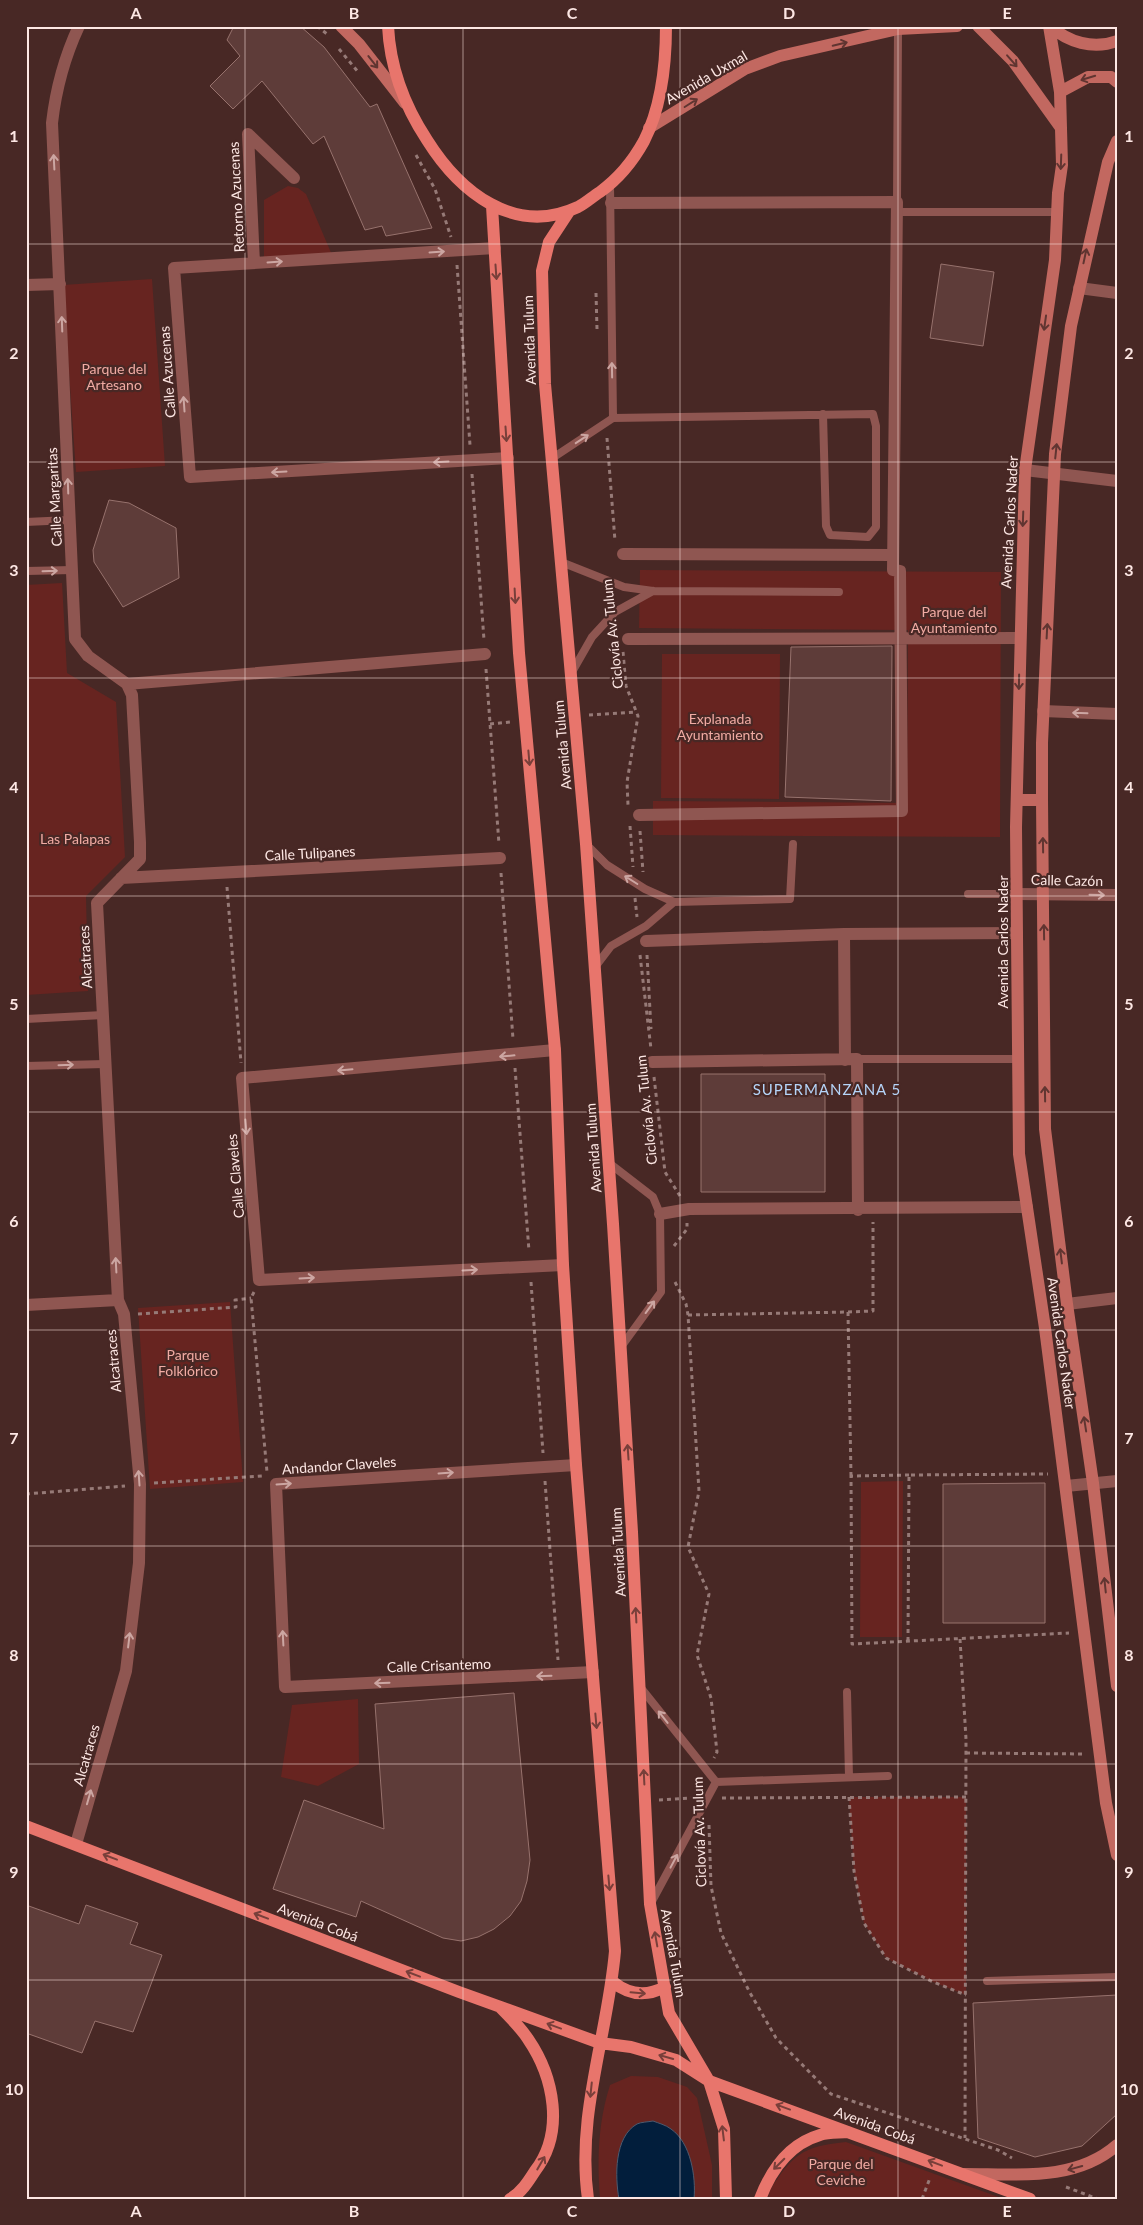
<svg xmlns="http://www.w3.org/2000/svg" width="1143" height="2225" viewBox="0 0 1143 2225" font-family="Lato,sans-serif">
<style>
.green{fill:#672420}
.water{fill:#021e3c;stroke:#4d5a6e}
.building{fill:#5e3c39;stroke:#97726d}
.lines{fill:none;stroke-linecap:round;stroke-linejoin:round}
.path{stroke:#967a77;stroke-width:3;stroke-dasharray:4 4;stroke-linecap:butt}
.lane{stroke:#8f5651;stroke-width:8}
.street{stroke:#8f5651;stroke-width:12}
.secondary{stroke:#c26860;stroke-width:12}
.primary{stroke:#e8756c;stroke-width:12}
.oneway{stroke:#603531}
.oneway2{stroke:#cca6a2}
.oneway3{stroke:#783f3a}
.grid{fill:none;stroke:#fde7e4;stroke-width:1;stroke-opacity:0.55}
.labels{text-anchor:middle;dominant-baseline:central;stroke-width:4.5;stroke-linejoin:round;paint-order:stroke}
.street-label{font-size:14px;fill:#fde7e4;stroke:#482825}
.park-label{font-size:14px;fill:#f1aba3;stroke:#482825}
.neighbourhood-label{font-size:15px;letter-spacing:1px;fill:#b5d4f8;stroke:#482825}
.neatline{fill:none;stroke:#fde7e4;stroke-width:2}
.grid-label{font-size:16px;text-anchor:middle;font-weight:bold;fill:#fde7e4}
</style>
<rect width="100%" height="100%" fill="#482825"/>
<!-- green -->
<path class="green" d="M288 186 298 188 306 194 332 255 264 258V200Z
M152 279 165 466 76 472 63 285Z
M640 570 1001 572 1000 837 653 835V801L907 803 908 630 639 628Z
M62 583 67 673 116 702 125 857 86 896 88 991 26 995V585Z
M662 654H780L779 799 661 798Z
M230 1302 243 1482 150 1489 138 1308Z
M903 1481 902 1637H860L861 1482Z
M358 1699 359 1764 318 1786 281 1777 292 1705Z
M849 1797H966V1995L931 1981 886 1958 864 1923 854 1871Z
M631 2076 658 2077 687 2087 697 2098 712 2165V2199H600C597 2159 598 2123 610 2085Z
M846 2142 1004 2199H768C769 2190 773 2185 778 2178 798 2149 812 2146 846 2142Z"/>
<!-- water -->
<path class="water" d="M653 2121C658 2123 666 2125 671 2129 691 2143 696 2177 694 2199H619C615 2177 614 2137 637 2124 641 2122 648 2122 653 2121Z"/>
<!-- building -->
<path class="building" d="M234 26H300L324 47 370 107 377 104 432 228 386 236 382 226 365 230 324 136 313 144 262 81 233 109 210 86 240 56 227 40Z
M941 264 994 272 983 346 930 338Z
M109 500 129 503 176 528 179 578 123 607 94 562 93 550Z
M892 646 891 801 785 797 791 647Z
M701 1074H825V1192H701Z
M1045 1483V1623H943V1484Z
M514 1693 530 1860 527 1881 521 1901 510 1916 494 1929 478 1937 461 1941 443 1938 361 1901 356 1917 273 1889 304 1800 384 1829 375 1704Z
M26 1905 79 1924 86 1905 138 1923 130 1944 162 1955 133 2032 95 2021 82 2053 26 2033Z
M1117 1995V2114L1082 2146 1035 2157 978 2138 973 2003Z"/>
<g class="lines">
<!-- path -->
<path class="path" d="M317 26 327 34
M339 49 359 73
M416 155 435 189 451 237
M457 265 470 445
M596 293 597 329
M607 438 615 541
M472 474 484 640
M623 652 626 686 638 716 627 782 628 805
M486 669 499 844
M589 715 636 712
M490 724 510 722
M630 826 633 867
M640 831 643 872
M501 873 513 1039
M227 887 241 1063
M635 898 637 917
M640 955 651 1049
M647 955 651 1029
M515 1068 529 1251
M654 1077 665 1172 680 1196
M674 1246 687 1229V1223
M531 1282 543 1453
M675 1282 686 1304 688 1315 699 1491 688 1547 709 1594 697 1655 711 1698 717 1752 714 1758
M254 1292 251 1298 267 1472
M848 1312 873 1311V1222
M138 1314 236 1307 235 1300 251 1298
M688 1315 848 1312 851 1476
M909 1475 851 1476 852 1644 1069 1633
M545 1481 558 1660
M154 1483 262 1476
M26 1494 125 1486
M960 1639 966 1739 965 2138
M908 1641 909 1475 1048 1474
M966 1753 1085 1754
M849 1797 854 1871 864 1923 886 1958 931 1981 966 1995
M722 1798 966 1797
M659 1800 693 1798
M709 1825 711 1886 721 1933 749 1991 776 2038 831 2094 998 2150 1012 2158
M1066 2187 1098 2199
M922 2199 930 2178"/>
<!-- lane -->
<path class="lane" d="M610 185 613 418
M897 202 898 29
M897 212H1057
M551 459 613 418 873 414 876 426V527L868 537 830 535 826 526 823 414
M26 522 69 520
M561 562 624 587 653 591 839 592
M26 571 73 570
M572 672 592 637 615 612 653 591
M586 844 607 865 645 889 674 902 790 899 793 844
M968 894H1017
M595 967 611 946 646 926 674 902
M26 1019 103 1015
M857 1059H1018
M26 1066 105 1064
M609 1163 653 1197 660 1214 661 1292 621 1347
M641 1688 716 1782 888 1776
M847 1692 849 1777
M651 1903 716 1782
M987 1981 1117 1977"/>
<!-- street -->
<path class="street" d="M248 134 254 263
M248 134 294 178
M611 203 897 202 893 570 900 571 902 811 639 815
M495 248 174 268 190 477 508 458
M26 285 60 284
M1079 288 1117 293
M1025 470 1117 481
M623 554 893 555
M628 639 1020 638
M127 684 485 654
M1043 711 1117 714
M121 878 500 858
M1017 894 1117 895
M844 934 845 1060
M646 941 844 934 1017 933
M555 1050 242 1078 259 1280 563 1265
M652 1062 857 1059 858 1210
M660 1214 689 1209 1027 1207
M1067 1304 1117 1298
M26 1305 118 1300
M576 1465 276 1484 285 1687 593 1672
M1066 1486 1117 1481
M76 1844 126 1671 139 1563 140 1484 124 1314 118 1300 97 903 140 859V842L132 695 127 684 88 656 75 639 52 123C56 88 64 58 79 26"/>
<!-- secondary -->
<path class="secondary" d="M341 26 359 44 405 103
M978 26 1013 61 1061 128
M1049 26 1060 92 1062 165 1058 193 1055 260 1025 470 1016 827 1019 1154 1045 1328 1106 1803 1117 1855
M1050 26C1068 42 1093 50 1117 41
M1060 92 1088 77H1111L1117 82
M649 128 745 69 780 56 898 29 957 26
M1117 141 1108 162 1071 326 1055 454 1042 743V800L1045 1129 1067 1304 1093 1483 1117 1686
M1017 800H1042
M964 2174C1016 2174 1075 2182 1117 2145"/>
<!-- primary -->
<path class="primary" d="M388 26C390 68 404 105 427 140 459 191 514 237 578 207 586 203 592 197 600 192 618 179 633 161 644 141 662 106 666 65 666 26
M492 206 519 653 555 1050 563 1265 576 1465 615 1951C608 2034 576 2115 588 2199
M570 210 549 242 542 271 545 384 586 844 613 1224 632 1532 650 1904 669 2013 709 2081 724 2129 726 2199
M26 1826 459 1992 600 2043 631 2047 676 2060 709 2081 1030 2199
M613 1982C629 1995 646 1997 665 1987
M500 2007C510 2017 521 2028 528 2039 554 2077 565 2132 535 2171 528 2182 521 2193 510 2199
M760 2199C771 2170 789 2144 820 2135 828 2132 839 2133 848 2132"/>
</g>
<!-- one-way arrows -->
<defs><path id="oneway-shaft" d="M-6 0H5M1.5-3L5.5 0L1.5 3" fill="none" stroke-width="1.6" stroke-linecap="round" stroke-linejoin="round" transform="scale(1.25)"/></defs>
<g class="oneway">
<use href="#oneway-shaft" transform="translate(840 44) rotate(-13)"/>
<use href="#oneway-shaft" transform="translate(1012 61) rotate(49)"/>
<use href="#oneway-shaft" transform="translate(373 62) rotate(52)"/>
<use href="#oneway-shaft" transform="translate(1088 78) rotate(163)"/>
<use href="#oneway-shaft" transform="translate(691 103) rotate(-32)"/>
<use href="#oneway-shaft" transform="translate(1061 162) rotate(92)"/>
<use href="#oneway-shaft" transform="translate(1085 256) rotate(-78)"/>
<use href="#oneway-shaft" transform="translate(1045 323) rotate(98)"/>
<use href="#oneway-shaft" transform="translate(1056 451) rotate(-84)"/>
<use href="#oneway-shaft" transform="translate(1023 519) rotate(92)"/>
<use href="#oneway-shaft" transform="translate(1047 631) rotate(-87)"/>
<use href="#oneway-shaft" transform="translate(1019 682) rotate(91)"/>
<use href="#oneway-shaft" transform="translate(1043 845) rotate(-91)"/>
<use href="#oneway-shaft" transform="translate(1044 932) rotate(-91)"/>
<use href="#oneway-shaft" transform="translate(1045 1094) rotate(-91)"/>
<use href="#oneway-shaft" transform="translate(1061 1256) rotate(-97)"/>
<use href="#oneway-shaft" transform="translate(1085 1424) rotate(-99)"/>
<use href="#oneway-shaft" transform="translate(1105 1585) rotate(-96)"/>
<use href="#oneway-shaft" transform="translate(1075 2168) rotate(165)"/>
</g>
<g class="oneway2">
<use href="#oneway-shaft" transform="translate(54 162) rotate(-93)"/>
<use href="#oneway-shaft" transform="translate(437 252) rotate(-4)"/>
<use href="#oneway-shaft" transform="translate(275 262) rotate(-4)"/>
<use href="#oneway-shaft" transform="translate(62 324) rotate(-92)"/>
<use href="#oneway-shaft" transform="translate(612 370) rotate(-91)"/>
<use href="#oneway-shaft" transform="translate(184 404) rotate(-94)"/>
<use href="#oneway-shaft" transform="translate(582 439) rotate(-33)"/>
<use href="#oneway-shaft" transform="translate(441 462) rotate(177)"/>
<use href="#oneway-shaft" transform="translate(279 472) rotate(177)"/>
<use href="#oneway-shaft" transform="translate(68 486) rotate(-92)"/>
<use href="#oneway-shaft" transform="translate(50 571) rotate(-2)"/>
<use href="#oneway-shaft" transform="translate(1080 713) rotate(-178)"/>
<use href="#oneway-shaft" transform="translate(631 880) rotate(-148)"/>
<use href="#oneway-shaft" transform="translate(1097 895) rotate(1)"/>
<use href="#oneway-shaft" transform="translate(507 1056) rotate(175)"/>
<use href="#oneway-shaft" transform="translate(66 1065) rotate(-2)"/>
<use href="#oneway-shaft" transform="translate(345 1070) rotate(175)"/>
<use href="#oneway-shaft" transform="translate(246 1127) rotate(85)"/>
<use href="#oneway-shaft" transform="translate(116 1265) rotate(-93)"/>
<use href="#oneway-shaft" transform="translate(470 1270) rotate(-3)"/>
<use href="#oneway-shaft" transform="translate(307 1278) rotate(-3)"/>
<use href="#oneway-shaft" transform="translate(650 1307) rotate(-54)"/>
<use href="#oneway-shaft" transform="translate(446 1473) rotate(-4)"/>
<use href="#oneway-shaft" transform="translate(139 1478) rotate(-94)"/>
<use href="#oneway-shaft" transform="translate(284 1484) rotate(-4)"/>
<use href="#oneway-shaft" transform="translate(283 1638) rotate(-93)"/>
<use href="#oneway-shaft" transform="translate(129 1640) rotate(-83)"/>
<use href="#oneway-shaft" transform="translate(544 1676) rotate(178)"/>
<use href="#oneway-shaft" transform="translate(382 1683) rotate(178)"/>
<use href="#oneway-shaft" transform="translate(663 1717) rotate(-128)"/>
<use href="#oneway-shaft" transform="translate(89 1797) rotate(-74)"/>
<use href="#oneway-shaft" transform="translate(674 1861) rotate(-62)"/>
</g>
<g class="oneway3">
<use href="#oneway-shaft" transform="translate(496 272) rotate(86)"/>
<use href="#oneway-shaft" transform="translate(506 434) rotate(86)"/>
<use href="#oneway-shaft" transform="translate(515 596) rotate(87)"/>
<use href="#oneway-shaft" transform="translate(529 758) rotate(85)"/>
<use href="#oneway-shaft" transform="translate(628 1452) rotate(-94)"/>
<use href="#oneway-shaft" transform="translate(636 1615) rotate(-93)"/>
<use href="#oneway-shaft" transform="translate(596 1721) rotate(85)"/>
<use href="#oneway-shaft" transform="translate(644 1777) rotate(-93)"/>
<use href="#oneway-shaft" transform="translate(110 1857) rotate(-159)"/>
<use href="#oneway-shaft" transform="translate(609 1883) rotate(85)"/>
<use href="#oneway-shaft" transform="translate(261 1916) rotate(-159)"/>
<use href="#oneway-shaft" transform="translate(656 1939) rotate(-100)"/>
<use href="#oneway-shaft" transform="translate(413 1974) rotate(-159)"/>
<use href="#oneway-shaft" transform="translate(638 1993) rotate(5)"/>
<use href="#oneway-shaft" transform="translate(554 2026) rotate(-160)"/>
<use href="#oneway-shaft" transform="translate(666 2057) rotate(-164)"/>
<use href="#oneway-shaft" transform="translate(591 2090) rotate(96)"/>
<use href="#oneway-shaft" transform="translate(783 2107) rotate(-160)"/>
<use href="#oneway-shaft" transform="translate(723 2133) rotate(-97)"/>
<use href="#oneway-shaft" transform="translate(541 2163) rotate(-60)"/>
<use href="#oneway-shaft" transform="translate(935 2163) rotate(-159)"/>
<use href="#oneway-shaft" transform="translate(779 2164) rotate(135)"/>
</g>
<!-- grid -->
<path class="grid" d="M245 26V2199M463 26V2199M680 26V2199M898 26V2199M26 244H1117M26 462H1117M26 678H1117M26 896H1117M26 1112H1117M26 1330H1117M26 1546H1117M26 1764H1117M26 1980H1117"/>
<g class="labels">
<!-- street labels -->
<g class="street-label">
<text transform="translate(706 77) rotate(-30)">Avenida Uxmal</text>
<text transform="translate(236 197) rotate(-93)">Retorno Azucenas</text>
<text transform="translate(529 340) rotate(-92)">Avenida Tulum</text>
<text transform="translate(167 372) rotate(-94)">Calle Azucenas</text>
<text transform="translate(54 497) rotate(-93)">Calle Margaritas</text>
<text transform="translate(1009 522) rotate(-87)">Avenida Carlos Nader</text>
<text transform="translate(612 634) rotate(-96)">Ciclovía Av. Tulum</text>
<text transform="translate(562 745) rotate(-95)">Avenida Tulum</text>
<text transform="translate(310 853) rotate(-3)">Calle Tulipanes</text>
<text transform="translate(1067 880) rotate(1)">Calle Cazón</text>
<text transform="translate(1002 942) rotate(-90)">Avenida Carlos Nader</text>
<text transform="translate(85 957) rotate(-93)">Alcatraces</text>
<text transform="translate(646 1110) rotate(-96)">Ciclovía Av. Tulum</text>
<text transform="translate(593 1148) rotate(-94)">Avenida Tulum</text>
<text transform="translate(235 1176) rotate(-95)">Calle Claveles</text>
<text transform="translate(1062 1343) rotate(82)">Avenida Carlos Nader</text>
<text transform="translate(113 1361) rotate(-95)">Alcatraces</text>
<text transform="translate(339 1465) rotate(-4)">Andandor Claveles</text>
<text transform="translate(618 1552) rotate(-93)">Avenida Tulum</text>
<text transform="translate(439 1665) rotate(-2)">Calle Crisantemo</text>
<text transform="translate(86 1755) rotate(-74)">Alcatraces</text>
<text transform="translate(699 1832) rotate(-92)">Ciclovía Av. Tulum</text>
<text transform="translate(318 1922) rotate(21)">Avenida Cobá</text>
<text transform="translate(674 1953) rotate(80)">Avenida Tulum</text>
<text transform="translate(875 2125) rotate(20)">Avenida Cobá</text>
</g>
<!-- park labels -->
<g class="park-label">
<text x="114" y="368">Parque del<tspan x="114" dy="16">Artesano</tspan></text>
<text x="954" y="611">Parque del<tspan x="954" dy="16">Ayuntamiento</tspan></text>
<text x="720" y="718">Explanada<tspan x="720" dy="16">Ayuntamiento</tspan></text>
<text x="75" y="838">Las Palapas</text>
<text x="188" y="1354">Parque<tspan x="188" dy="16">Folklórico</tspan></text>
<text x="841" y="2163">Parque del<tspan x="841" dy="16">Ceviche</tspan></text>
</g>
<!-- neighbourhood labels -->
<g class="neighbourhood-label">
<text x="827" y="1089">SUPERMANZANA 5</text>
</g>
</g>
<!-- border -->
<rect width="1143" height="2225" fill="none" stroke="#482825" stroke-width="55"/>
<rect x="28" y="28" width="1088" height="2170" class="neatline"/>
<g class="grid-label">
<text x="136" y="19">A</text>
<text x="354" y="19">B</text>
<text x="572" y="19">C</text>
<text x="789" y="19">D</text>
<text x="1007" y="19">E</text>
<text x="14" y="142">1</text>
<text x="1129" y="142">1</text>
<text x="14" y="359">2</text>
<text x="1129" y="359">2</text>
<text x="14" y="576">3</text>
<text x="1129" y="576">3</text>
<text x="14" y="793">4</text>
<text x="1129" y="793">4</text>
<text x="14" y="1010">5</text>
<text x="1129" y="1010">5</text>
<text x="14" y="1227">6</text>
<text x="1129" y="1227">6</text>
<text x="14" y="1444">7</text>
<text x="1129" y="1444">7</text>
<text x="14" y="1661">8</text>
<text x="1129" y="1661">8</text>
<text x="14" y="1878">9</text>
<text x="1129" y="1878">9</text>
<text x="14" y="2095">10</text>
<text x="1129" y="2095">10</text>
<text x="136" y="2217">A</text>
<text x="354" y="2217">B</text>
<text x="572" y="2217">C</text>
<text x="789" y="2217">D</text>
<text x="1007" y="2217">E</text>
</g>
</svg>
